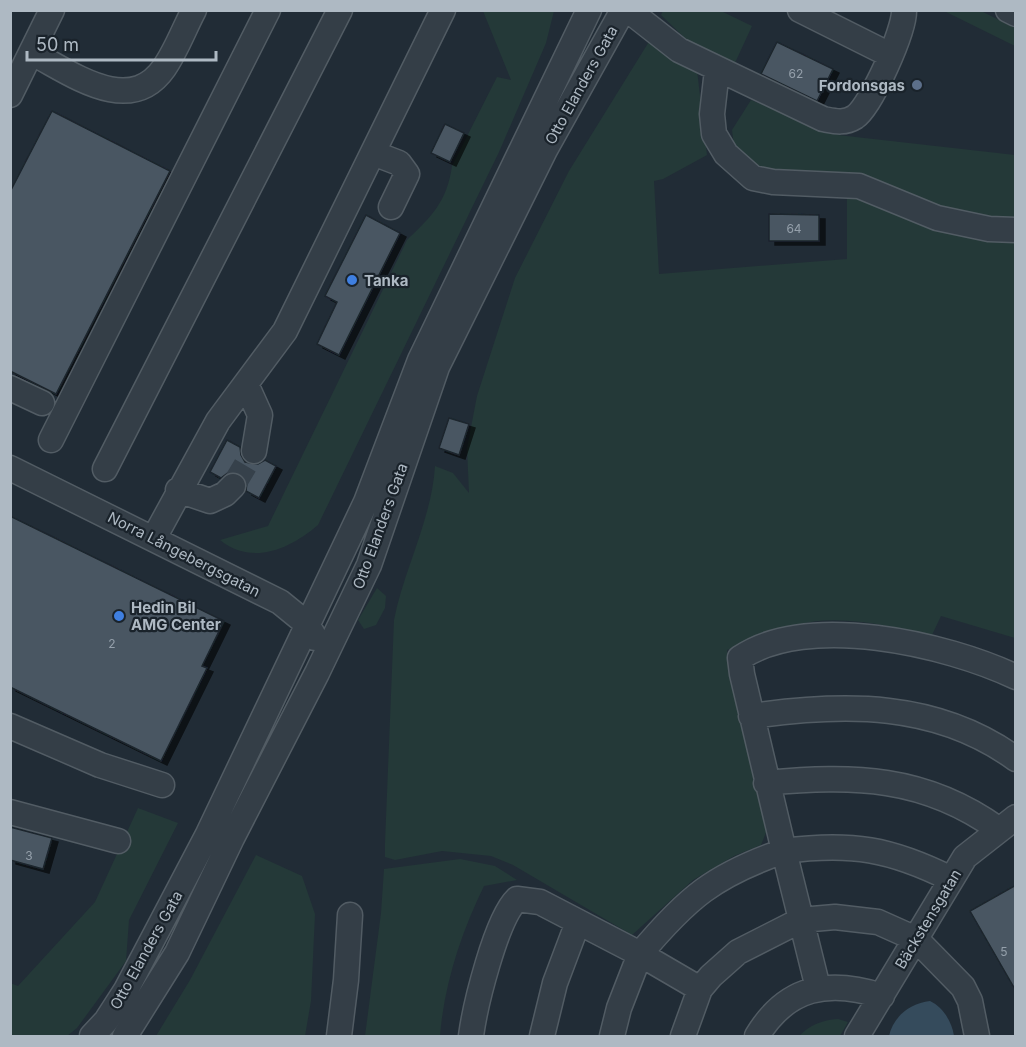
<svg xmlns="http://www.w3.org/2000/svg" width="1026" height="1047" viewBox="0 0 1026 1047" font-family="Inter,sans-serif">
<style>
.green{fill:#243938}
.water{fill:#354b5c}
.building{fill:#495762;stroke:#1c252d;stroke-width:1.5;filter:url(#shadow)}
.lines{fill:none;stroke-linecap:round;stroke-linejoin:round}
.minor-tunnel{stroke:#36414b;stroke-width:24;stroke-dasharray:24 12;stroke-linecap:butt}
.minor-casing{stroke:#525c64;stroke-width:27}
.minor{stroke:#343e47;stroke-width:24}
.service-dot{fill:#5c6f8a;stroke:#1a232b;stroke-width:2}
.shop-dot{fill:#3f7fe0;stroke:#1a232b;stroke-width:2}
.labels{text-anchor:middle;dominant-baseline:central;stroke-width:4.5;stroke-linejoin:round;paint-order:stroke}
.number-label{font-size:12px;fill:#95a0ab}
.street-label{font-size:15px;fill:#aeb9c3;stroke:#1a232b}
.poi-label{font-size:15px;font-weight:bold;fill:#aeb9c3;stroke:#1a232b;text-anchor:start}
</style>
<defs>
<filter id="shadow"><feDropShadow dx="6" dy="4" stdDeviation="0" flood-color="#0009"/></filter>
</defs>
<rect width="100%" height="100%" fill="#212c36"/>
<!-- green -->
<path class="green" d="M483 11H554L546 43 499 152 318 525C290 549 252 566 220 540L268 526 407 240C431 217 447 202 452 166L497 77 511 80Z
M663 11H721L752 26 734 65 691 44 661 15Z
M944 11H981L1015 28V46Z
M650 40 697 70 707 155 663 179 654 181 659 274 847 259V177L763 175 735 153 732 130 751 100 838 135 1015 155V638L941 616 932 635C893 627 837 613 798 625 774 631 751 642 727 650L767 830 761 845 734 856 693 880 632 935 513 865 491 856 442 851 395 860 385 857V843L394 620C404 569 432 518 435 466L453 473 469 493 467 448 477 396 515 278 569 171Z
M377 588 386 596 385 608 376 625 364 629 358 620Z
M138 808 178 823 129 920 126 961 77 1028 67 1036H11L10 983 18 986 95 902Z
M256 855 302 876 315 914 311 1001 305 1036H156L190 980Z
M460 859 495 866 517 880 484 886C461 933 444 985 440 1036H365L381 913 384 869Z
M838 1019 848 1022 840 1036H799C810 1025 822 1020 838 1019Z"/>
<!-- water -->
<path class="water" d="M930 1001C943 1007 952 1022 954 1036H889C893 1017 910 1003 930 1001Z"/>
<!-- building -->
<path class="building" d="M777 42 833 69 817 101 761 74Z
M52 111 170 171 56 394 10 371V192Z
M445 124 464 133 450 162 431 153Z
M769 214 819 215V241H769Z
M366 215 400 233 339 355 317 344 337 302 325 296Z
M449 418 469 424 459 455 439 448Z
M227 440 240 447 241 455 245 462 258 464 265 460 276 466 259 498 246 491 247 482 237 472H229L221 478 210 472Z
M10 516 224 621 202 666 207 668 161 761 10 687Z
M10 827 52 838 43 869 10 860Z
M1016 885V991L970 911Z"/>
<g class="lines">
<!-- minor-tunnel -->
<path class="minor-tunnel" d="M233 486 254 451"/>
<defs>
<path id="minor" d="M628 10 679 50 823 119C834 121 844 124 855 117 871 106 905 30 904 10
M800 10 890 55
M1008 10 1016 14
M32 53C70 72 129 118 164 68 176 51 184 29 194 10
M717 70 712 114 714 134 726 154 753 178 773 182 859 186 937 218 989 229 1016 230
M10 95 52 10
M373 153 399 163 407 174 391 207
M246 384 260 415 254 451
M10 388 42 403
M51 440 268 10
M10 468 280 602 307 624 315 638
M105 469 340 10
M178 490 210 501 225 494 233 486
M154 538 218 421 285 331 443 10
M751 716C844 703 936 701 1016 759
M10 726 100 765 162 785
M766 783C854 775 924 776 998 829
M10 812 118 841
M818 988 784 851C851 842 891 849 951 879
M92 1036 106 1021 126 990 208 834 366 502 420 360 589 10
M125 1036 177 953 232 838 317 673 369 565 437 367 545 150 623 10
M339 1036 346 980 350 915
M471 1036C475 1006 496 919 517 899L540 902 640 954C687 898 714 875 784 851L742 674 740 658C808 612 946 644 1016 677
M542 1036 555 983 578 922
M612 1036 619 1008 640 954 700 989
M683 1036 700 989 711 976 738 952 801 920 835 917 878 922 916 939 963 987 970 1001 977 1036
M757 1036C787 986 829 979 882 996
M857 1036 965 857 1016 817"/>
</defs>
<!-- minor casing -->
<use href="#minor" class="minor-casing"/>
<!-- minor -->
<use href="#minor" class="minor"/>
</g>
<!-- markers -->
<circle class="service-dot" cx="917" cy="85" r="6"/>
<g class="shop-dot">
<circle cx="352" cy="280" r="6"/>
<circle cx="119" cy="616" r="6"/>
</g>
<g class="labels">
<!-- number labels -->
<g class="number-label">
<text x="796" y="73">62</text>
<text x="794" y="228">64</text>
<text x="112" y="643">2</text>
<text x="29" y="855">3</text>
<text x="1004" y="951">5</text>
</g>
<!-- street labels -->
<g class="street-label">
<text transform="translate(581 85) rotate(-61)">Otto Elanders Gata</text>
<text transform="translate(380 526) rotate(-70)">Otto Elanders Gata</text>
<text transform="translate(184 554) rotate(27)">Norra Långebergsgatan</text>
<text transform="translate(928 919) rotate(-59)">Bäckstensgatan</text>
<text transform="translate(146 950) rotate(-61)">Otto Elanders Gata</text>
</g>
<!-- poi labels -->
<g class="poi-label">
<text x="905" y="85" text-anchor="end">Fordonsgas</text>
<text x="364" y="280">Tanka</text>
<text x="131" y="607">Hedin Bil<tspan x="131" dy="17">AMG Center</tspan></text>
</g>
</g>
<!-- border -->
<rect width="1026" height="1047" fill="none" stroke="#aeb9c3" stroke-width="24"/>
<!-- scale -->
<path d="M27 51v9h189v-9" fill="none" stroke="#aeb9c3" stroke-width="3"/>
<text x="36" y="51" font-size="18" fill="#aeb9c3" stroke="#1a232b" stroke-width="4.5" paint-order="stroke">50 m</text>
</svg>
